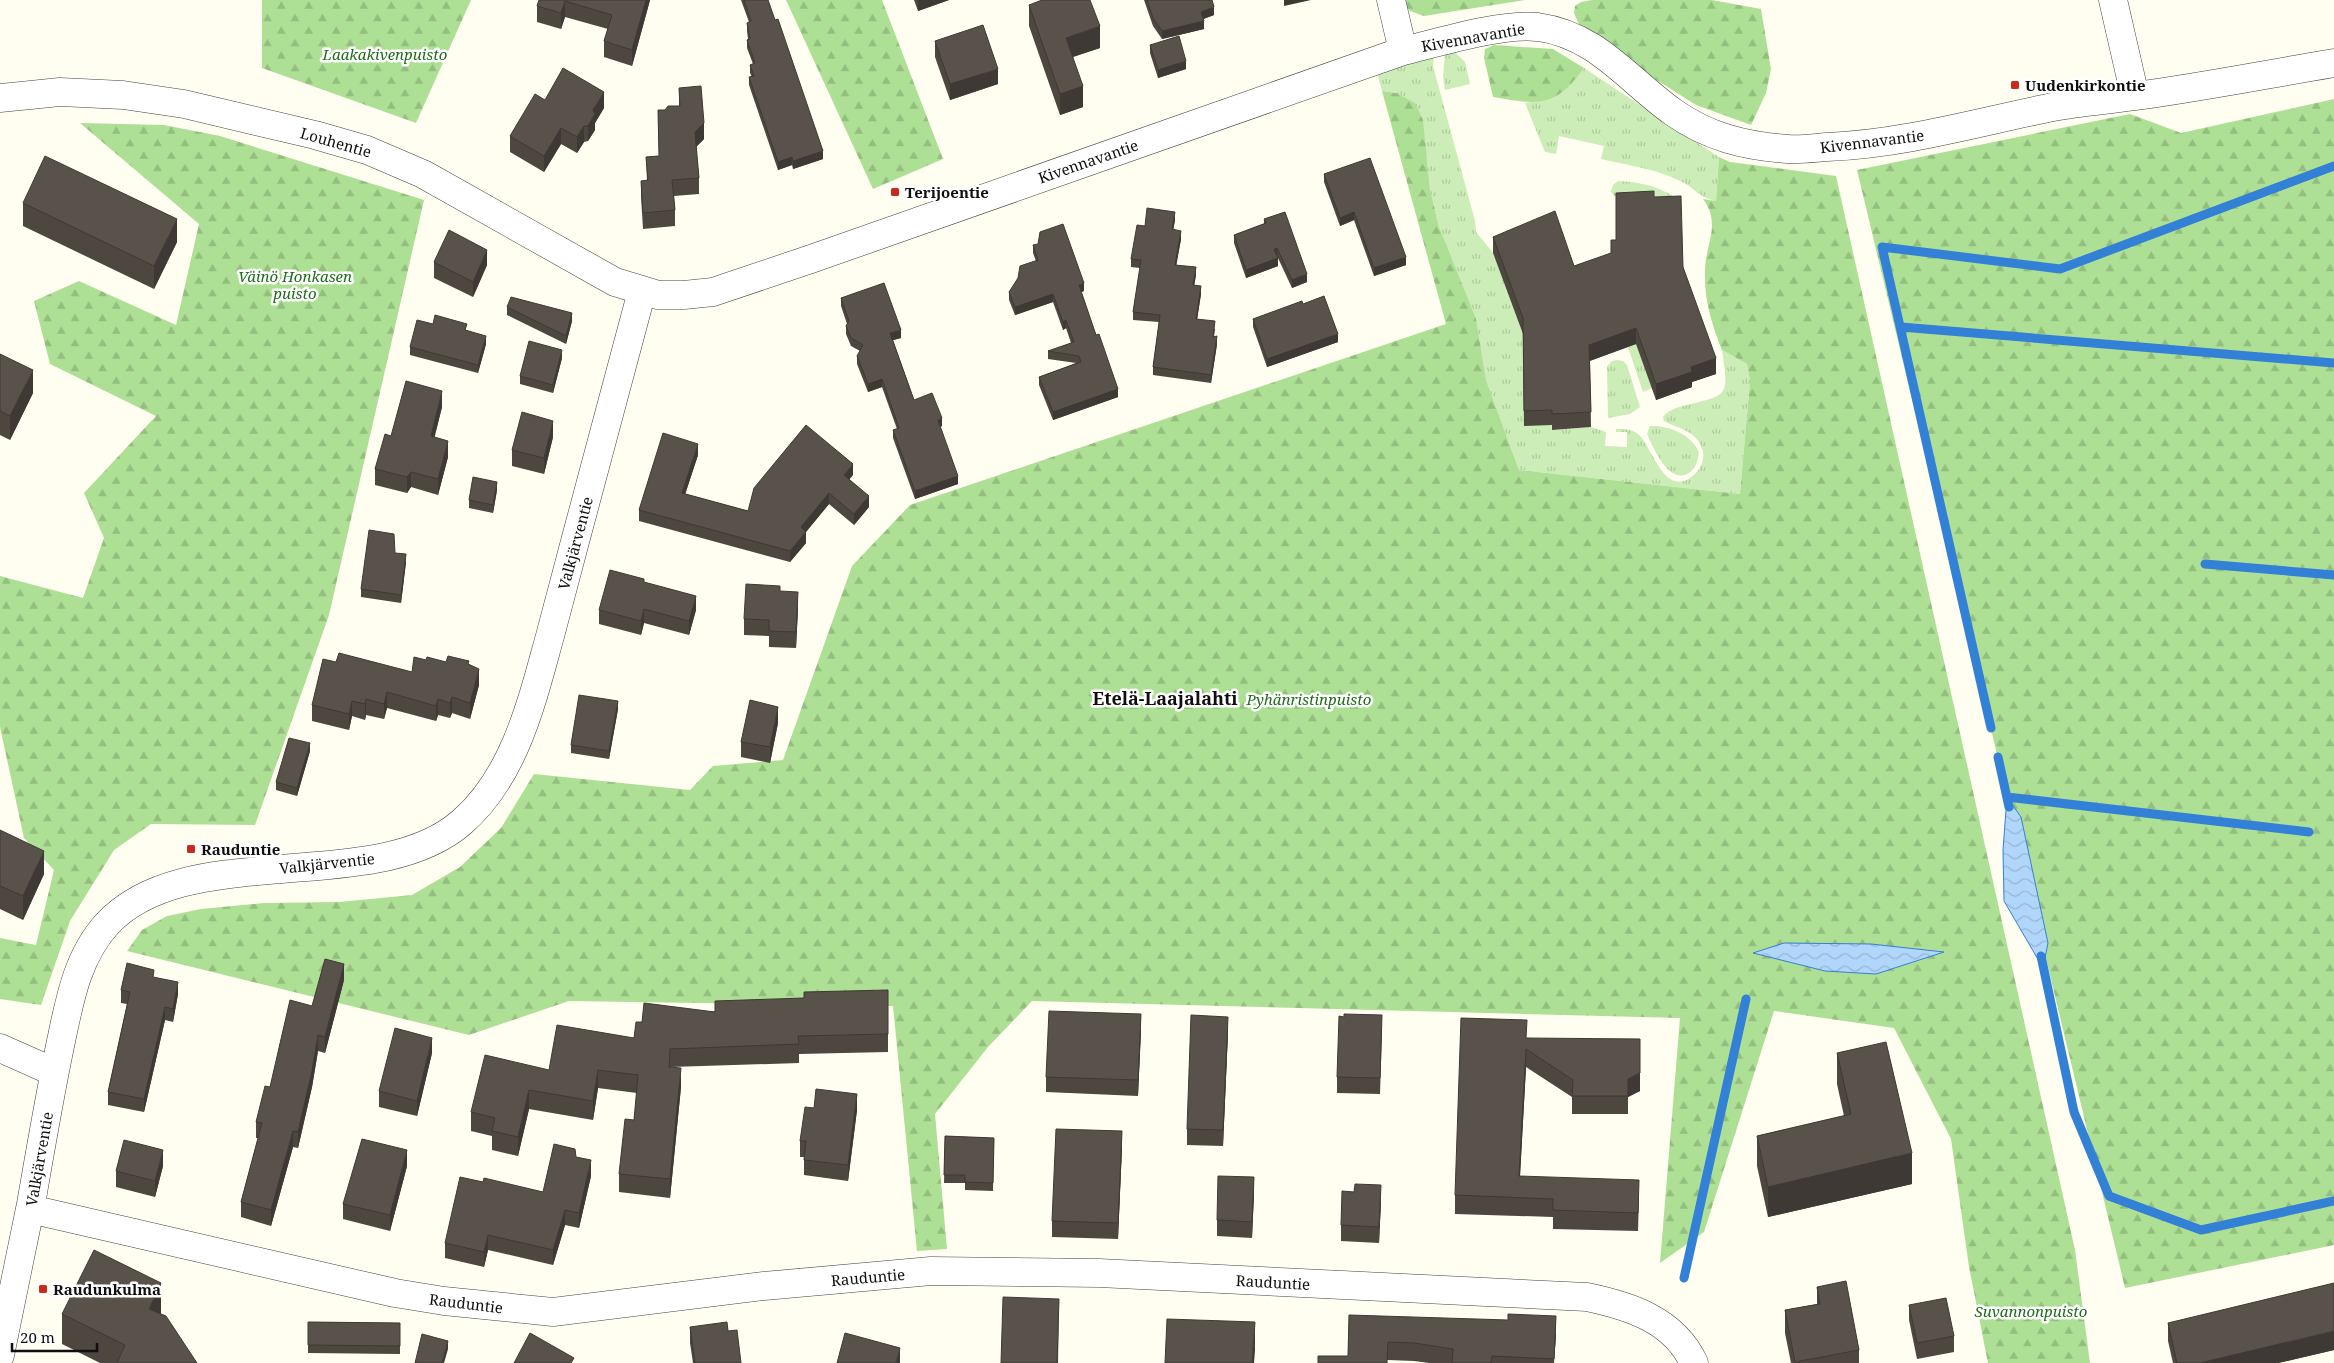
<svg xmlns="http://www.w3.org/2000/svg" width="2334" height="1363" viewBox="0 0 2334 1363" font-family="'Noto Serif',serif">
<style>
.grass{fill:url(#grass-tufts)}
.forest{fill:url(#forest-firs)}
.water{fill:url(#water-waves);stroke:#3380d7}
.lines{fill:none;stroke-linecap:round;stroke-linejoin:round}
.stream{stroke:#3380d7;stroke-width:9}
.minor-casing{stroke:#424242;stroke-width:29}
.minor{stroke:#fff;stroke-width:28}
.wall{fill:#4d4740}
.shaded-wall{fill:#3e3934}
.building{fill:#59524a;stroke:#3e3934}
.poi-dot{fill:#ca2a1c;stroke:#fff;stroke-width:2}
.labels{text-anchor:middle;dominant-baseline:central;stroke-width:5;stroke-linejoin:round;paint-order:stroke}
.street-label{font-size:15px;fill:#0f0f0f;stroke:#fff}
.park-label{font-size:15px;font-style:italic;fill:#206c1a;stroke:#fff}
.poi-label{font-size:15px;font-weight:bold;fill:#0f0f0f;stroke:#fff;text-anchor:start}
.quarter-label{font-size:18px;font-weight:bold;fill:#0f0f0f;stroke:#fff}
</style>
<defs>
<pattern id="grass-tufts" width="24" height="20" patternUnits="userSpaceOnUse" patternTransform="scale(1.25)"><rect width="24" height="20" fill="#ccedb7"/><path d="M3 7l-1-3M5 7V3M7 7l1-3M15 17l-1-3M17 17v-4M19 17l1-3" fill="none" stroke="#aeca9c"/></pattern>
<pattern id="forest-firs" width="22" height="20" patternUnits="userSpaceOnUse" patternTransform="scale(1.25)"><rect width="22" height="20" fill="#addf95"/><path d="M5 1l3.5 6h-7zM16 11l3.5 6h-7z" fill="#94be7f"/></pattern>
<pattern id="water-waves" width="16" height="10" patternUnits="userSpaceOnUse" patternTransform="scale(1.25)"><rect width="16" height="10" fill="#b1d6fb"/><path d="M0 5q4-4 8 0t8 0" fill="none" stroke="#97b6d6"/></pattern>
</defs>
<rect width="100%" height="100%" fill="#fffef1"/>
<!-- grass -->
<path class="grass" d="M1454 51 1465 62 1470 84 1445 90 1443 77 1445 52Z
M1434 54 1433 66 1475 221 1476 232 1493 253 1523 334 1553 430 1591 427 1606 432 1605 446 1627 447V432H1616V429C1624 429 1631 429 1638 434 1652 445 1663 496 1690 478 1709 465 1707 443 1688 432 1680 427 1671 425 1664 421L1663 417C1668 410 1676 408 1683 406 1729 394 1729 398 1722 350L1747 364 1750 381 1740 494 1519 470 1486 380 1481 351 1439 227 1430 189 1427 158 1396 93 1382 91 1377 73Z
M1584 68 1719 157 1716 201C1697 197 1696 188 1680 181 1656 169 1627 165 1601 159L1604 146 1559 136 1556 154 1545 152 1525 103C1553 99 1567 91 1584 68Z
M1618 181C1640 182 1664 187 1680 202L1626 200 1614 196 1611 191 1613 185Z
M1636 343 1652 388 1643 392 1628 347Z
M1617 360 1623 361 1627 365 1640 407 1630 414 1608 418 1607 366 1612 361Z
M1650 426C1668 425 1691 434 1699 452 1698 460 1696 468 1689 473 1669 486 1653 447 1647 434Z"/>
<!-- forest -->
<path class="forest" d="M262 0H471L416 123 262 68Z
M786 0H882L943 159 873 189Z
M1400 0H1525L1424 16 1410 11Z
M1592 0H1712L1761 9 1771 69 1766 93 1751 125 1696 105 1636 67 1580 27 1574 13 1575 6 1581 2Z
M1494 45 1553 49 1584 68C1555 108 1539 105 1493 97L1484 58 1485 49Z
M1382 91 1396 93 1415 103 1423 120 1430 189 1439 227 1476 319 1486 380 1519 470 1740 494 1750 381 1747 364 1722 350C1712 325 1704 300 1705 272 1705 243 1722 225 1703 199L1716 201 1719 157 1730 162 1836 176 2075 1250 2090 1363H1988L1969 1267 1951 1139 1894 1028 1774 1011 1704 1232 1660 1263 1680 1018 1032 1001 988 1047 935 1114 947 1249 917 1251 893 1006 569 1001 469 1035 127 951 142 930 167 916 201 909 264 903 339 902 412 895 460 867 501 828 534 774 690 790 713 766 783 760 852 566 910 505 1446 324Z
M2334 99V1245L2125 1288 1857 170 2130 114 2181 133Z
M80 123 164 125 220 136 424 200 329 615 255 825 151 824 114 850 70 921 41 1005 0 999V938L36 945 54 870 24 838 0 727V576L83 598 104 538 84 493 156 416 50 364 34 301 79 281 176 325 199 224Z"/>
<!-- water -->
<path class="water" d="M2007 797 2021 817 2048 943 2043 968 2004 901 2003 850Z
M1784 943 1871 944 1944 952 1876 974 1825 971 1753 953Z"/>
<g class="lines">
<!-- stream -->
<path class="stream" d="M1901 327 2334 363
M2205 564 2334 575
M1991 728 1882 247 2060 269 2334 166
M1998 757 2009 807
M2007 797 2309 832
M2041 956 2074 1112 2109 1196 2201 1230 2334 1201
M1684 1278 1746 999"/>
<defs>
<path id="minor" d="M1391 0 1403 51
M2113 0 2135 96
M0 98 60 92 123 95 184 104 315 135 367 150 423 174 615 282 658 295H684L713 292 811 259 1403 51C1440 42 1502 23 1538 27 1597 35 1628 80 1673 112 1708 137 1745 146 1788 149 1800 150 1814 148 1827 147 1904 144 1978 122 2053 107 2080 102 2108 100 2136 96 2202 87 2268 74 2334 63
M0 1048 54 1072
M30 1209 395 1293 444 1301 553 1312 764 1286 931 1271 1099 1273 1587 1297C1630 1306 1674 1320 1694 1363
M0 1355C10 1305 21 1255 31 1204 40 1152 49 1099 60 1046 69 1004 76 958 107 924 147 881 213 875 269 870 330 864 413 865 462 822 515 776 532 701 550 636 559 602 568 568 577 534 598 453 620 372 642 291"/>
</defs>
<!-- minor casing -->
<use href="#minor" class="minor-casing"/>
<!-- minor -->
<use href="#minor" class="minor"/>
</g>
<!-- wall -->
<path class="wall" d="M539 0H650L632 66 604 57V41L608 29 565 17 561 29 537 22V6Z
M741 0H768L823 159 793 169 792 165 778 170 749 85V77H752L750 73V65L753 64 747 48V40L748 39 747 31V23L749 22Z
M914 0H949L918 11Z
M1144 0H1212L1214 15 1203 19 1204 29 1162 39 1153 26Z
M1029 5 1100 48 1073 57 1083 107 1060 115 1029 26Z
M935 41 998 84 950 100 935 57Z
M1150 45 1186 69 1158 78 1150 53Z
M679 88 704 139 696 147 699 178V194L674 196 675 210V226L643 229 641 196V181L647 180 646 157 659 156 658 110H665L679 106Z
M545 100 604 108 595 123V130L588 141 584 142 577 153 561 144 544 172 510 152V136Z
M1324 174 1406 265 1374 276 1354 220 1340 226 1324 182Z
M1654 197 1683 267 1716 374 1692 382V387L1656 400 1636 344 1590 361 1591 427 1552 430V425L1524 426 1523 334 1493 253V237L1574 266 1611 254 1616 240Z
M23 203 177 242 154 289 23 226Z
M1264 219 1307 282 1292 288 1277 256 1278 266 1246 278 1234 243V235L1264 224Z
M1175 220 1173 230 1181 239 1176 265 1196 275 1194 285 1201 294 1197 319 1215 329 1214 337 1217 344 1211 383 1153 375V367L1159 322 1133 320V312L1140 268 1131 267V259L1145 226Z
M1033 245 1084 291 1081 292 1118 397 1053 420 1039 385V377L1076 363 1048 359V351L1071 343 1066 328 1063 330 1053 302 1015 315 1009 300V292L1036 261 1033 253Z
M434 262 487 265 473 297 434 278Z
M841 298 901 338 893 340 914 400 942 426 940 427 958 484 915 499 893 438V430L897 429 882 387 868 392 857 364V356L860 351 851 346 846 334V326L847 324 841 306Z
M1303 304 1338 342 1267 367 1253 327V319Z
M507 307 572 321 566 344 507 315Z
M433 324 467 330 486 344 478 373 410 355V347Z
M0 354 33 393 10 440 0 435Z
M562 358 553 393 520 384V376Z
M442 407 434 437 448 457 438 495 411 487 407 493 375 485V469L391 436Z
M553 437 544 474 512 466V450Z
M698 455 685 494 748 511 853 475 849 479 869 507 854 525 829 504 806 532V543L790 562 639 521V510Z
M497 490 493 513 469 508V500Z
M395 553 406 562 401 603 361 597V589Z
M644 582 696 610 689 635 644 623 641 635 599 624V610Z
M780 591 798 608 796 648 769 647V636L744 635V619Z
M336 662 412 672 446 662 469 664 479 685 470 719 452 713 450 718 438 715 436 721 387 708 384 719 366 715 365 720 352 716 349 730 312 721V705Z
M618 709 609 759 571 753V745Z
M778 723 770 763 741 757V742Z
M310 751 297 796 276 790V782Z
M0 830 44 874 23 920 0 909Z
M154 977 178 994 173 1022 165 1020 144 1112 108 1105V1092L127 1004 121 1003V990Z
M344 980 325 1053 318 1051 312 1087 298 1148 293 1147 271 1226 241 1217V1202L258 1138H256V1122L270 1087 312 1006Z
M888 990V1052L799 1054V1063L671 1067 681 1087 670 1198 619 1192V1174L634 1120 637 1093 598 1088 593 1120 529 1109 518 1156 492 1150V1136L471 1131V1112L549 1070 634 1038 642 1022 804 998Z
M1141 1030 1138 1096 1046 1092V1077Z
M1382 1031 1380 1094 1337 1093V1077Z
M1228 1032 1223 1146 1187 1145V1129Z
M1527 1038 1640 1091 1628 1097V1114H1572V1097L1526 1067 1520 1176 1639 1198 1638 1231 1553 1229V1217L1455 1214V1195Z
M432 1053 417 1116 379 1107V1091Z
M1837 1053 1912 1184 1768 1217 1757 1166V1136L1844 1116 1837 1084Z
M814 1108 857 1110 848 1181 804 1175V1157H800V1141Z
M945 1136 994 1138 993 1191 965 1190V1183H944Z
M1122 1147 1118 1239 1052 1237V1221Z
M576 1157 591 1176 579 1228 565 1225 553 1265 488 1250 484 1267 445 1258V1243L483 1182 543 1192Z
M163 1166 155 1197 116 1187V1171Z
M407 1166 390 1231 343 1219V1204Z
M1254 1193 1252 1238 1217 1236V1220Z
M1381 1201 1379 1243 1341 1241V1225Z
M1817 1287 1859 1350V1363H1791L1785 1333V1310L1817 1304Z
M1909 1305 1954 1336V1352L1917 1359 1909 1320Z
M161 1313V1314L197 1363H100L62 1344V1314Z
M1349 1315 1556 1334 1554 1363H1429L1414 1361 1388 1360 1348 1356Z
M308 1322 400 1323V1354L308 1353Z
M2168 1323 2334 1350 2278 1363H2173L2168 1341Z
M690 1327 728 1331 741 1363H693L690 1343Z"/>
<!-- shaded-wall -->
<path class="shaded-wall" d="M646 0H650L632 66V50Z
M918 0H949L918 11Z
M1284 0H1311L1284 6Z
M565 1V17L561 29V13Z
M1214 7V15L1201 20V12Z
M1204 21V29L1162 39V31Z
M1100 26V48L1066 59V38Z
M1186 61V69L1158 78V70Z
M998 69V84L950 100V84Z
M1083 86V107L1060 115V94Z
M604 92V108L595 123V130L588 141V126L593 110Z
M704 123V139L695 148V132Z
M584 126V142L577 153V137Z
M561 128V144L544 172V156Z
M823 151V159L793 169V161Z
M792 157V165L778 170V162Z
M1175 212V220L1172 237V229Z
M1354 212V220L1340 226V218Z
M177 219V242L154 289V266Z
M1181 231V239L1175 273V265Z
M1277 248V256L1274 257V249Z
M487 250V265L473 297V282Z
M1406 257V265L1374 276V268Z
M1278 258V266L1246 278V270Z
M1196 267V275L1193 293V285Z
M1307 274V282L1292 288V280Z
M1084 283V291L1079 293V285Z
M1201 286V294L1196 327V319Z
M1053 294V302L1015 315V307Z
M572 313V321L566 344V336Z
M1066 320V328L1063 330V322Z
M1636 328V344L1589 361V345Z
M901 330V338L890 341V333Z
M1338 334V342L1267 367V359Z
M486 336V344L478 373V365Z
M1217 336V344L1211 383V375Z
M562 350V358L553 393V385Z
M1716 358V374L1692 382V387L1656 400V384L1691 367Z
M33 370V393L10 440V416Z
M882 379V387L868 392V384Z
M1118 389V397L1053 420V412Z
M442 391V407L431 452V436Z
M942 418V426L938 428V420Z
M553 421V437L544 474V458Z
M448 441V457L438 495V479Z
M698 444V455L682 504V493Z
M853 464V475L844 486V475Z
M411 472V487L407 493V477Z
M958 476V484L915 499V491Z
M497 482V490L493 513V505Z
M829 493V504L801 538V527Z
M869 496V507L854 525V514Z
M806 532V543L790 562V551Z
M406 554V562L401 603V595Z
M798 592V608L796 648V632Z
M696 596V610L689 635V621Z
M644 609V623L641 635V621Z
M479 669V685L470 719V703Z
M387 692V708L384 719V704Z
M452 697V713L450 718V703Z
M366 699V715L365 720V704Z
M438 699V715L436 721V706Z
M352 701V716L349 730V714Z
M618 701V709L609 759V751Z
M778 707V723L770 763V747Z
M310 743V751L297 796V788Z
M44 851V874L23 920V896Z
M344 964V980L325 1053V1037Z
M178 982V994L173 1022V1009Z
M165 1007V1020L144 1112V1099Z
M1141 1014V1030L1138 1096V1080Z
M1228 1017V1032L1223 1146V1130Z
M318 1035V1051L312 1087 298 1148V1132Z
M432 1038V1053L417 1116V1101Z
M1640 1039V1091L1628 1097V1114V1079Z
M1526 1049V1067L1519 1194V1176Z
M681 1068V1087L670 1198V1179Z
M598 1070V1088L593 1120V1101Z
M529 1090V1109L518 1156V1137Z
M857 1094V1110L848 1181V1165Z
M293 1131V1147L271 1226V1210Z
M1122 1131V1147L1118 1239V1223Z
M163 1150V1166L155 1197V1181Z
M407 1150V1166L390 1231V1215Z
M1912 1153V1184L1768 1217V1187Z
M591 1160V1176L579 1228V1213Z
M1254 1177V1193L1252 1238V1222Z
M1381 1185V1201L1379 1243V1227Z
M565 1210V1225L553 1265V1250Z
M488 1235V1250L484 1267V1252Z
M161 1283V1313L149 1339V1309Z
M1059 1299 1058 1363H1057Z
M1556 1316V1334L1554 1363Z
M1255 1322V1350L1254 1363H1252Z
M2334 1331V1350L2278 1363H2200Z
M448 1341V1349L444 1363H442Z
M900 1348V1363H896Z"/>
<!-- building -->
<path class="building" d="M539 0H646L632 50 604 41 612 15 565 1 561 13 537 6Z
M744 0H768L775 20 778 19 823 151 793 161 792 157 778 162 749 77 754 76 750 65 755 63 747 40 750 39 747 23 751 21Z
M1042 0H1090L1100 26 1066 38 1083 86 1060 94 1029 5Z
M1147 0H1212L1214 7 1201 12 1204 21 1162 31 1153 18Z
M983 25 998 69 950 84 935 41Z
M1179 36 1186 61 1158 70 1150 45Z
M563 68 604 92 593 110 595 114 588 126H584L577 137 561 128 544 156 510 136 535 94 545 100Z
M701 86 704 123 695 132 699 178 672 180 675 210 643 213 641 181 648 180 646 157 659 156 658 110H665L668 106H680L679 88Z
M45 156 177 219 154 266 23 203Z
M1370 158 1406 257 1374 268 1354 212 1340 218 1324 174Z
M1654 191V197L1681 196 1683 267 1716 358 1691 367 1692 372 1656 384 1636 328 1589 345 1591 412 1552 414V410L1524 411 1523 318 1493 237 1555 211 1574 266 1611 253V240H1616V193Z
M1147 208 1175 212 1172 229 1181 231 1175 265 1196 267 1193 285 1201 286 1196 319 1215 321 1213 337 1217 336 1211 375 1153 367 1160 315 1133 312 1141 260 1131 259 1137 225 1145 226Z
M1285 212 1307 274 1292 280 1277 248 1274 249 1278 258 1246 270 1234 235 1266 223 1264 219Z
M1063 224 1084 283 1079 285 1096 335 1099 334 1118 389 1053 412 1039 377 1081 362 1079 356 1048 351 1074 342 1066 320 1063 322 1053 294 1015 307 1009 292 1018 278 1020 266 1038 260 1033 245 1038 244 1040 232Z
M449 230 487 250 473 282 434 262Z
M884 283 901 330 890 333 914 400 932 393 942 418 938 420 958 476 915 491 893 430 899 428 882 379 868 384 857 356 863 345 851 338 846 326 849 321 841 298Z
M1324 296 1338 334 1267 359 1253 319 1302 301 1303 304Z
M511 297 572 313 566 336 507 307Z
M435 315 467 324 465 330 486 336 478 365 410 347 417 320 433 324Z
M529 341 562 350 553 385 520 376Z
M0 354 33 370 10 416 0 411Z
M406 381 442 391 431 436 448 441 438 479 411 472 407 477 375 469 385 434 391 436Z
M522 412 553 421 544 458 512 450Z
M806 425 853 464 844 475 869 496 854 514 829 493 801 527 806 532 790 551 639 510 663 433 698 444 682 493 748 511 754 488Z
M473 477 497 482 493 505 469 500Z
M369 530 394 534 395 553 406 554 401 595 361 589Z
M610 570 644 579V582L696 596 689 621 644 609 641 621 599 610Z
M746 584 780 586V591L798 592 796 632 769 631V620L744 619Z
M339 653 412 672 414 657 426 660 427 657 446 662 448 656 469 661 468 664 479 669 470 703 452 697 450 703 438 699 436 706 387 692 384 704 366 699 365 704 352 701 349 714 312 705 323 659 336 662Z
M579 695 618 701 609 751 571 745Z
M750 700 778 707 770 747 741 742Z
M289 738 310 743 297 788 276 782Z
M0 830 44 851 23 896 0 886Z
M325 959 344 964 325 1037 318 1035 312 1071 298 1132 293 1131 271 1210 241 1202 262 1123 256 1122 265 1086 270 1087 290 1000 312 1006Z
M127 963 154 970 153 977 178 982 173 1009 165 1007 144 1099 108 1092 130 992 121 990Z
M888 990V1034L798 1036 799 1044 670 1049 669 1067 681 1068 670 1179 619 1174 625 1119 634 1120 638 1075 598 1070 593 1101 529 1090 518 1137 492 1131 495 1118 471 1112 485 1055 549 1070 557 1025 634 1038 636 1022H642L644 1003 715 1012V1001L804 998V992Z
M1049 1011 1141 1014 1138 1080 1046 1077Z
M1344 1014 1382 1015 1380 1078 1337 1077 1339 1016 1344 1017Z
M1191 1015 1228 1017 1223 1130 1187 1129Z
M1461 1018 1527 1020 1526 1038 1640 1039V1073L1628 1079V1096H1572L1573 1080 1526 1049 1519 1176 1639 1180 1638 1213 1553 1210V1199L1455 1195Z
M395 1028 432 1038 417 1101 379 1091Z
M1886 1042 1912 1153 1768 1187 1757 1136 1851 1114 1837 1053Z
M816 1089 857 1094 848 1165 804 1160 806 1141H800L805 1107 814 1108Z
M1056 1129 1122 1131 1118 1223 1052 1221Z
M945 1136 994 1138 993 1183 965 1182V1175H944Z
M362 1139 407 1150 390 1215 343 1204Z
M124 1140 163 1150 155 1181 116 1171Z
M554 1144 575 1149 576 1157 591 1160 579 1213 565 1210 553 1250 488 1235 484 1252 445 1243 460 1177 483 1182 484 1178 543 1192Z
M1218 1176 1254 1177 1252 1222 1217 1220Z
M1355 1184 1381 1185 1379 1227 1341 1225 1342 1191 1354 1192Z
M94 1250 161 1283 149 1309 166 1316 197 1363H117L125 1345 62 1314Z
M1846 1281 1859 1350 1795 1362 1785 1310 1820 1304 1817 1287Z
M2334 1283V1331L2200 1363H2177L2168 1323Z
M1003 1297 1059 1299 1057 1363H1001Z
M1946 1298 1954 1336 1917 1343 1909 1305Z
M1508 1314 1556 1316 1554 1359 1492 1356 1491 1363H1452L1453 1349 1414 1343 1388 1342 1387 1363H1318V1356H1348L1349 1315 1508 1320Z
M1167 1319 1255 1322 1252 1363H1165Z
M308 1322 400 1323V1346L308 1345Z
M727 1322 728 1331 737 1330 741 1363H695L690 1327Z
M530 1333 574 1358 571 1363H514Z
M845 1333 900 1348 896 1363H837Z
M422 1334 448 1341 442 1363H415Z"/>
<!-- markers -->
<g class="poi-dot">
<rect x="2010" y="80" width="10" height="10" rx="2.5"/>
<rect x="890" y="187" width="10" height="10" rx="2.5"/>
<rect x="186" y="844" width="10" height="10" rx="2.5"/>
<rect x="38" y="1284" width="10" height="10" rx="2.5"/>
</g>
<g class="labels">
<!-- street labels -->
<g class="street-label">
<text transform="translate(1473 37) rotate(-10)">Kivennavantie</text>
<text transform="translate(1872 141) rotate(-7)">Kivennavantie</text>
<text transform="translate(336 142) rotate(16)">Louhentie</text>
<text transform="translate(1088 161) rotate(-19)">Kivennavantie</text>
<text transform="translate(575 543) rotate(-75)">Valkjärventie</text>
<text transform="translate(327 863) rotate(-6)">Valkjärventie</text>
<text transform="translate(39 1159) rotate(-80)">Valkjärventie</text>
<text transform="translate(868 1277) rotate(-5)">Rauduntie</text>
<text transform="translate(1273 1282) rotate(3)">Rauduntie</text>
<text transform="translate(466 1303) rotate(7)">Rauduntie</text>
</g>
<!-- park labels -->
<g class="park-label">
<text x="385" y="54">Laakakivenpuisto</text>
<text x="295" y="276">Väinö Honkasen<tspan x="295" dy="17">puisto</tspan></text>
<text x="1309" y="699">Pyhänristinpuisto</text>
<text x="2031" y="1311">Suvannonpuisto</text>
</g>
<!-- poi labels -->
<g class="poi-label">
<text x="2025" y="85">Uudenkirkontie</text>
<text x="905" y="192">Terijoentie</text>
<text x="201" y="849">Rauduntie</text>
<text x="53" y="1289">Raudunkulma</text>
</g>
<!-- quarter labels -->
<g class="quarter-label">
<text x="1165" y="698">Etelä-Laajalahti</text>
</g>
</g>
<!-- scale -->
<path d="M12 1343v8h85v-8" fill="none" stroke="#0f0f0f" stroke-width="2.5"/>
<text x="20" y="1343" font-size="15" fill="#0f0f0f" stroke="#ffffff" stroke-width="4" paint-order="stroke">20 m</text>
</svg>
